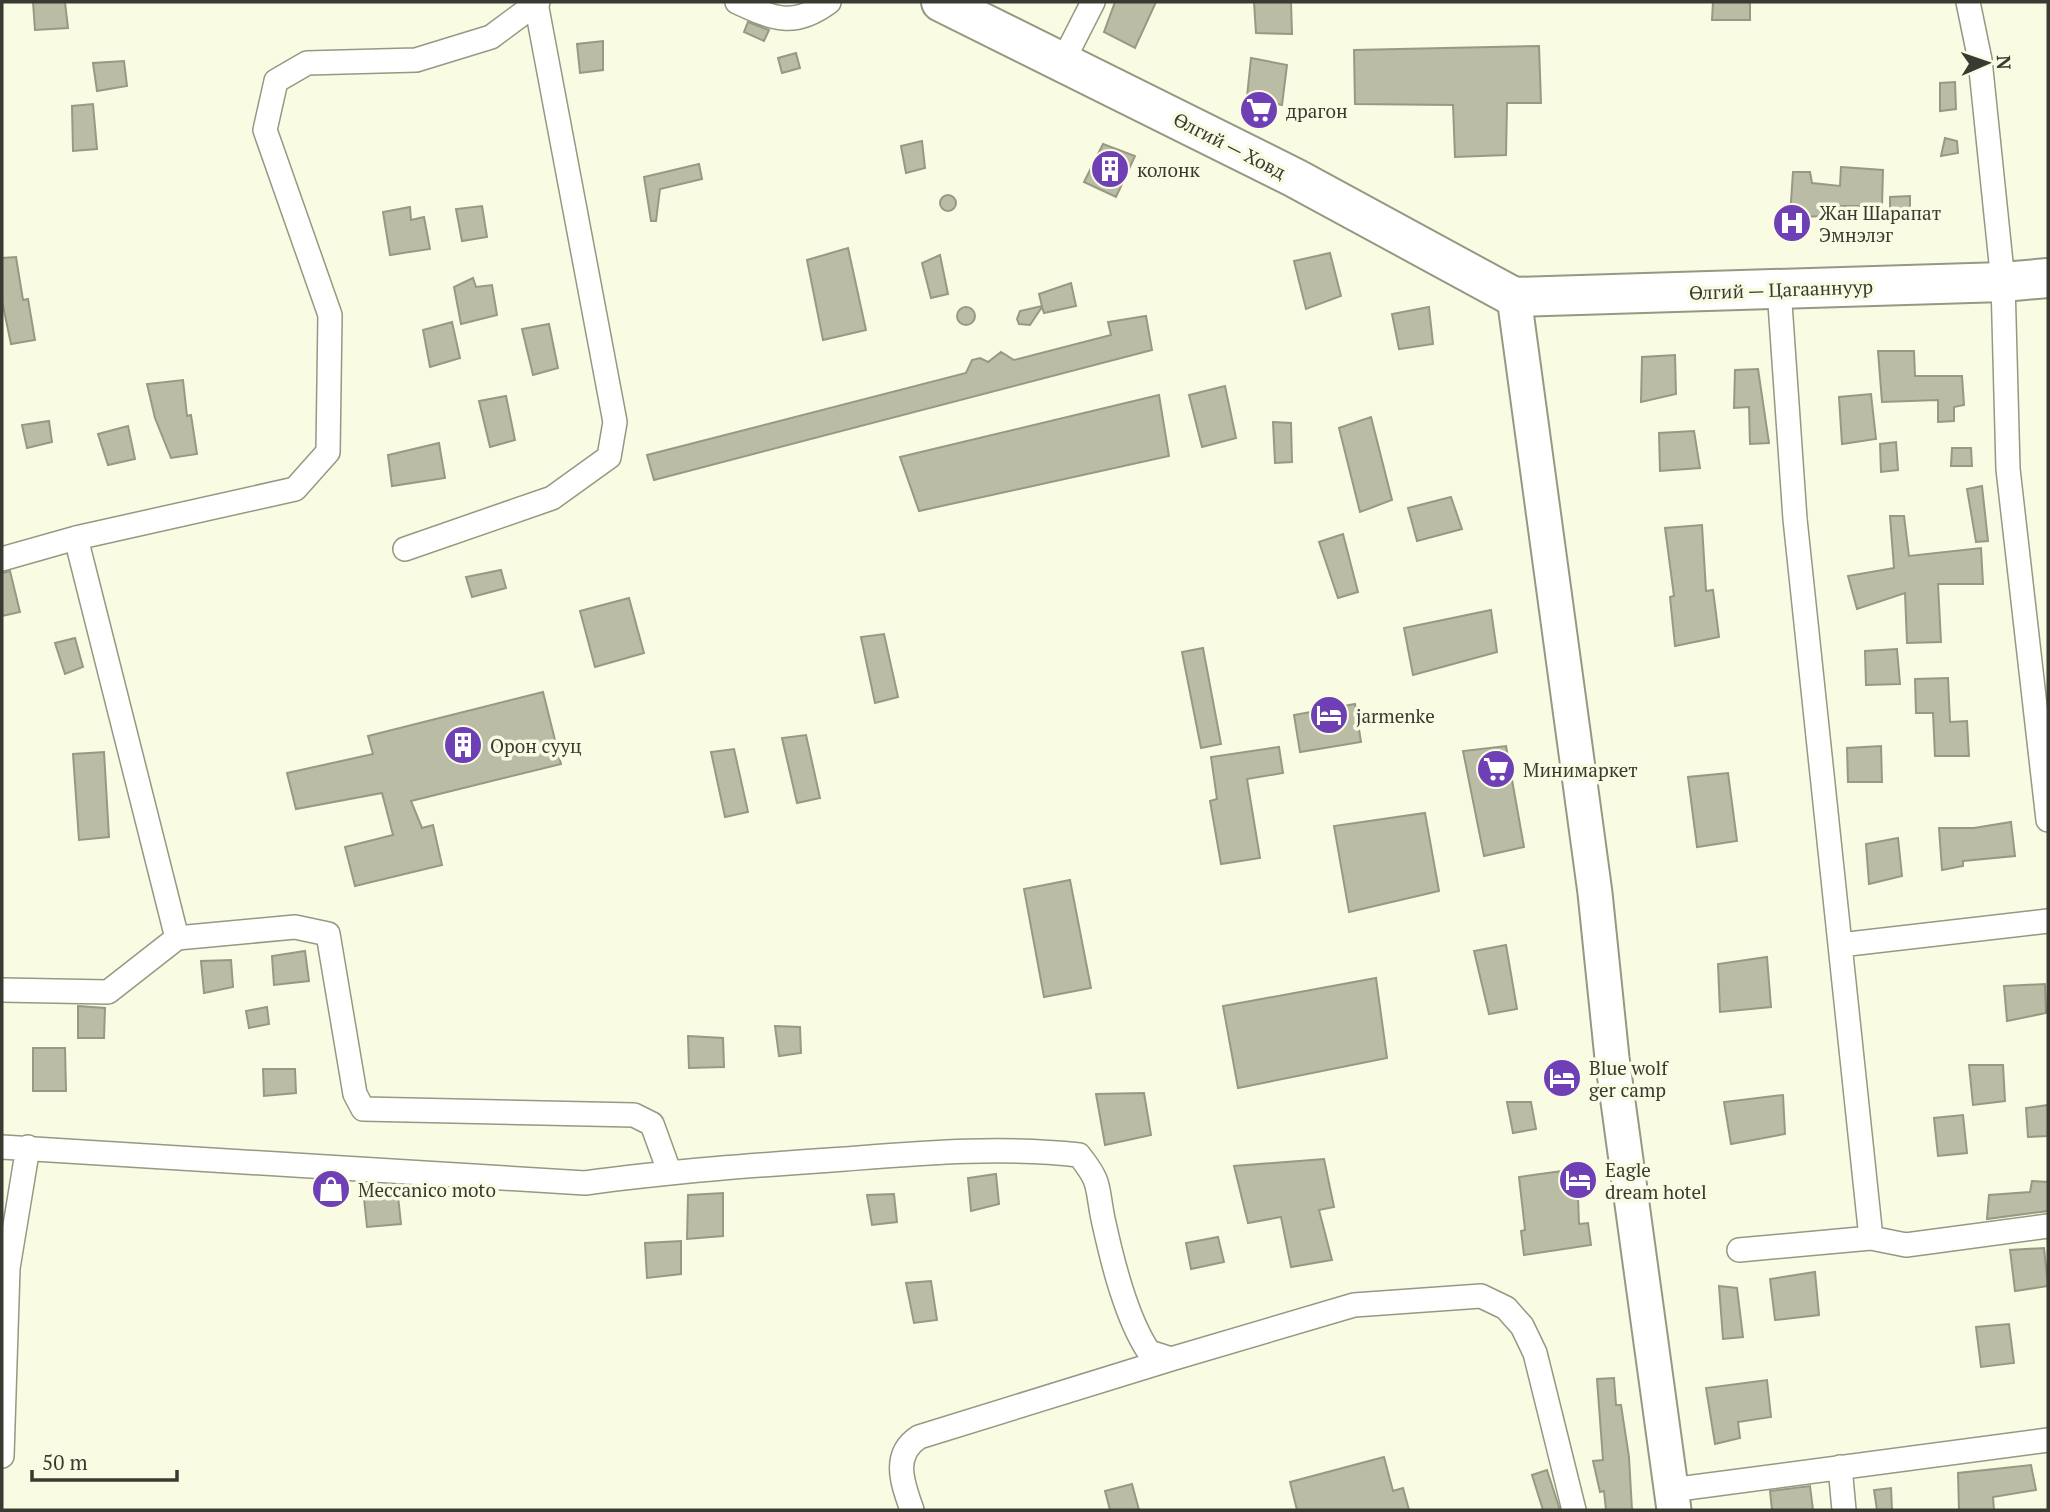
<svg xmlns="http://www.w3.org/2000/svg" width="2050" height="1512" viewBox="0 0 2050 1512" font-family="'PT Serif',serif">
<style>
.building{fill:#babca5;stroke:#979982;stroke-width:2}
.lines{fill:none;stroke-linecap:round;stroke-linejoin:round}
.street-casing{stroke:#969882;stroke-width:26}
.secondary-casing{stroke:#969882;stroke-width:37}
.highway-casing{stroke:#969882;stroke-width:42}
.street{stroke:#fff;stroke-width:23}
.secondary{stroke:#fff;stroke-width:33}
.highway{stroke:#fff;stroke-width:38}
.labels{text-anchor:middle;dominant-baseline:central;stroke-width:7;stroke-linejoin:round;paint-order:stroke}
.poi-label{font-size:19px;fill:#393a31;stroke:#f9fbe3;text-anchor:start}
.street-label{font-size:19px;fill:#393a31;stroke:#f9fbe3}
</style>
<rect width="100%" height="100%" fill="#f9fbe3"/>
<!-- building -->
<path class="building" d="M33 2H65L68 28 35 30Z
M1115 2H1156L1135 48 1104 32Z
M1254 2H1291L1292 34 1256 33Z
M1713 2H1750V20H1712Z
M748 22 769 30 764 41 744 32Z
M603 41V70L580 73 577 44Z
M1539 46 1541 103H1507L1506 155 1455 157 1453 105 1355 104 1354 50Z
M796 53 800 68 782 73 778 58Z
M1251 58 1287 65 1282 105 1247 97Z
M124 61 127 86 97 91 93 63Z
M1955 82 1956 109 1940 111V83Z
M93 104 97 149 73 151 72 106Z
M1945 138 1957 141 1958 153 1941 156Z
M922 141 925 168 906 173 901 146Z
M1103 144 1135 156 1116 197 1084 182Z
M699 164 702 179 660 189 656 221H651L644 177Z
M1841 167 1883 170 1882 206H1834V216L1790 217 1793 172H1810L1812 183 1840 186Z
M940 203a8 8 0 1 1 16 0a8 8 0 1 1-16 0Z
M1910 196V220H1890V197Z
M482 206 487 237 462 241 456 209Z
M410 207 411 220 424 217 430 249 390 255 383 212Z
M848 248 866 330 823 340 807 260Z
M1330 253 1341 296 1306 309 1294 261Z
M940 255 948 294 931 298 922 263Z
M16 257 23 300 28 299 35 340 11 344 2 301V258Z
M473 278 476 287 492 285 497 315 461 324 454 287Z
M1071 283 1076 306 1044 313 1042 307 1030 325 1019 324 1017 319 1020 311 1042 306 1039 294Z
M1429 307 1433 344 1399 349 1392 314Z
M957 316a9 9 0 1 1 18 0a9 9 0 1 1-18 0Z
M1146 316 1152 350 654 480 647 455 966 373 972 360 980 358 988 362 1001 352 1014 360 1111 335 1108 322Z
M452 322 460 358 430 367 423 330Z
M549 324 558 368 533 375 522 329Z
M1878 351H1914L1915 376H1962L1964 405 1954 407V421L1938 422V400L1882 402Z
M1675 355 1676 394 1641 402 1642 357Z
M1758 369 1769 443 1750 444 1749 407 1734 408 1735 370Z
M183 380 187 416 191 415 197 454 171 458 155 418 147 384Z
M1225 386 1236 438 1202 447 1189 395Z
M1871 394 1876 439 1842 444 1839 397Z
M1159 395 1169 456 919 511 900 457Z
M506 396 515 440 490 447 479 401Z
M1371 417 1392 500 1360 512 1339 428Z
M49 421 52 442 27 448 22 425Z
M1273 422 1291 423 1292 462 1275 463Z
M128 426 135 459 108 465 98 434Z
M1694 431 1700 468 1660 471 1659 433Z
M1896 442 1898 470 1881 472 1880 444Z
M439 443 445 478 392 486 388 455Z
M1952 448H1971L1972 466H1951Z
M1982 486 1988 541 1976 542 1967 489Z
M1451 497 1462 529 1417 541 1408 508Z
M1890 516H1904L1909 556 1981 548 1983 584H1938L1941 642 1907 643 1905 593 1857 609 1848 576 1894 568Z
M1702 525 1706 591 1713 590 1719 637 1675 646 1670 597 1674 596 1665 528Z
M1343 534 1358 592 1338 598 1319 542Z
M501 570 506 588 472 597 466 577Z
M10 571 20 612 2 616V573Z
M629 598 644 653 595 667 580 611Z
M1491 610 1497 652 1413 675 1404 628Z
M884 634 898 697 875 703 861 637Z
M75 638 83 667 65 674 55 643Z
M1203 648 1221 744 1201 748 1182 652Z
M1897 649 1900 684 1866 685 1865 651Z
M1948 678 1950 722 1967 721 1969 756H1935L1933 713H1916L1915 679Z
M543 692 561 764 411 801 422 828 433 825 442 865 355 886 345 847 393 835 382 793 296 809 287 773 373 754 368 736Z
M1355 704 1361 742 1300 752 1294 715Z
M806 735 820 798 797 803 782 738Z
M1506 746 1524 847 1484 856 1463 751Z
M1881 746 1882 782H1848L1847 748Z
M1279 747 1283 773 1247 779 1260 858 1221 864 1210 801 1217 799 1211 757Z
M734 749 748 812 725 817 711 752Z
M104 752 109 837 79 840 73 754Z
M1728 773 1737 841 1697 847 1688 777Z
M1425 813 1439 891 1349 912 1334 826Z
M2011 822 2015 856 1963 861V866L1942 870 1939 828H1974Z
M1898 838 1902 876 1869 884 1866 844Z
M1070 880 1091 988 1044 997 1024 889Z
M1506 945 1517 1009 1489 1014 1474 951Z
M305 951 309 981 274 985 272 956Z
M1767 957 1771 1007 1720 1012 1718 964Z
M231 960 233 987 204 993 201 961Z
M1376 978 1387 1058 1238 1088 1223 1006Z
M2045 984 2046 1013 2007 1021 2004 986Z
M78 1006 105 1008 104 1038H78Z
M267 1007 269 1024 249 1028 246 1011Z
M775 1026 800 1027 801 1053 779 1056Z
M688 1036 723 1038 724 1067 689 1068Z
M33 1048H65L66 1091H33Z
M1969 1065H2003L2005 1101 1973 1105Z
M263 1069H295L296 1093 264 1096Z
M1144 1093 1151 1135 1105 1145 1096 1094Z
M1783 1095 1785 1134 1731 1144 1724 1102Z
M1507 1102H1531L1536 1129 1513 1133Z
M2048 1105V1136L2028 1137 2026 1108Z
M1963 1115 1967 1153 1938 1156 1934 1118Z
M1324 1159 1334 1207 1319 1210 1332 1260 1291 1267 1281 1217 1248 1223 1234 1166Z
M1577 1169 1579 1224 1588 1223 1591 1245 1524 1255 1521 1231 1525 1230 1519 1177Z
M996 1174 999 1204 971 1211 968 1178Z
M2032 1181 2048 1182V1211L1987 1219 1989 1195 2030 1192Z
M723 1193V1236L687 1239 688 1195Z
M894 1194 897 1222 872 1225 867 1195Z
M398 1196 401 1224 367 1227 364 1198Z
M1218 1237 1224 1262 1191 1269 1186 1243Z
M681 1241V1274L647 1278 645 1243Z
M2044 1248 2048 1286 2015 1291 2010 1250Z
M1815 1272 1819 1315 1775 1320 1770 1279Z
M931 1281 937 1320 914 1323 906 1283Z
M1719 1286 1737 1288 1743 1337 1723 1339Z
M2009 1324 2014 1363 1981 1367 1976 1327Z
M1614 1378 1616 1405H1621L1629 1457 1632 1510H1606L1604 1491 1600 1492 1593 1461 1603 1460 1597 1379Z
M1767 1380 1771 1417 1738 1422 1740 1438 1715 1444 1706 1388Z
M1384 1457 1393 1491 1403 1488 1409 1510H1297L1290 1482Z
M2031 1465 2036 1490 1993 1497 1994 1510H1959L1958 1473Z
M1547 1470 1560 1510H1543L1532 1475Z
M1132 1484 1139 1510H1110L1105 1491Z
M1810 1486 1813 1510H1772L1770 1491Z
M1891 1488 1892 1510H1877L1874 1490Z"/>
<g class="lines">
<defs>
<path id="street" d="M737 2C774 19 794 28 829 2
M1968 2 1980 60 2003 282 2008 469 2048 820
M1063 61 1093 2
M76 538 177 938
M405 549 552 498 609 457 615 422 536 3
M2 559 76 538 295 489 328 452 330 315 265 130 276 81 307 63 416 60 491 37 538 2
M1840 945 2048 921
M2 990 108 992 177 938 295 927 328 934 355 1094 363 1109 634 1115 652 1124 669 1171
M2 1147 585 1183C671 1171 758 1165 845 1159 922 1153 1002 1146 1079 1155 1102 1184 1096 1185 1103 1219 1112 1260 1126 1318 1149 1352L1171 1359 1354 1305 1481 1296 1506 1308 1522 1326 1535 1353 1574 1510
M1871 1238 1906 1245 2048 1226
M1739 1250 1871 1238 1795 519 1779 289
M2 1456 8 1268 28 1147
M1840 1467 1844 1510
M1671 1490 2048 1440
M912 1510C903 1484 891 1455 919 1437L1171 1359"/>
<path id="secondary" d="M1514 297 1595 893 1612 1058 1674 1510"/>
<path id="highway" d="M941 2 1295 178 1514 297 2003 282 2048 278"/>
</defs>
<!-- street casing -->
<use href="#street" class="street-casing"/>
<!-- secondary casing -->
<use href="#secondary" class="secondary-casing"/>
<!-- highway casing -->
<use href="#highway" class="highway-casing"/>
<!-- street -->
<use href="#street" class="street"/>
<!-- secondary -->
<use href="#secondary" class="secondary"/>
<!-- highway -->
<use href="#highway" class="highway"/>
</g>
<!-- icons -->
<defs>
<symbol id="supermarket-disc" viewBox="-11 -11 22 22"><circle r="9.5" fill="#6f3fb6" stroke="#f9fbe3"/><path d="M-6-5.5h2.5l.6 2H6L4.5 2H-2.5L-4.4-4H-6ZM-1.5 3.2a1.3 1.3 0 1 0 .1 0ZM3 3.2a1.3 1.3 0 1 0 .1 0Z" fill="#fff"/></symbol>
<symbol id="building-disc" viewBox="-11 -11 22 22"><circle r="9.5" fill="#6f3fb6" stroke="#f9fbe3"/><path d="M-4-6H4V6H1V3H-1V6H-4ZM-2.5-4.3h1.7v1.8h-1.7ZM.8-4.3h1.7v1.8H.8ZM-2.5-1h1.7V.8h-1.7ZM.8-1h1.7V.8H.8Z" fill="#fff"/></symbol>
<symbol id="hospital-disc" viewBox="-11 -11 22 22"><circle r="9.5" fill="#6f3fb6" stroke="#f9fbe3"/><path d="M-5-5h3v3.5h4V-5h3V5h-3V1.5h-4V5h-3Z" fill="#fff"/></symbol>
<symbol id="hotel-disc" viewBox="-11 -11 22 22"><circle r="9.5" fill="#6f3fb6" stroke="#f9fbe3"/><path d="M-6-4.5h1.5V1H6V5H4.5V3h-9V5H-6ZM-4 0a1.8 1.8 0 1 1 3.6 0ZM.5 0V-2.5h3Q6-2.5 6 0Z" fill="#fff"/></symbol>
<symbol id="shop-disc" viewBox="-11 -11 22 22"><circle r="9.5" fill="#6f3fb6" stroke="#f9fbe3"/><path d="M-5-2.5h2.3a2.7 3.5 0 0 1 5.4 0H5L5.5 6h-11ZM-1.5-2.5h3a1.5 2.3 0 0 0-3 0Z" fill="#fff"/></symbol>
</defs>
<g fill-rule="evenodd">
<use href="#supermarket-disc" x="1237" y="88" width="44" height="44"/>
<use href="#building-disc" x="1088" y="147" width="44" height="44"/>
<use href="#hospital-disc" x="1770" y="201" width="44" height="44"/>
<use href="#hotel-disc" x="1307" y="693" width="44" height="44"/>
<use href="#building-disc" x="441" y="723" width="44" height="44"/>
<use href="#supermarket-disc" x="1474" y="747" width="44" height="44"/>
<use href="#hotel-disc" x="1540" y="1056" width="44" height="44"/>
<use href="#hotel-disc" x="1556" y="1158" width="44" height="44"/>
<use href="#shop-disc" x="309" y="1167" width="44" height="44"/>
</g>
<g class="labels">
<!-- poi labels -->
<g class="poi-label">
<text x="1286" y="110">драгон</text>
<text x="1137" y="169">колонк</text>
<text x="1819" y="212">Жан Шарапат<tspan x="1819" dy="22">Эмнэлэг</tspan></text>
<text x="1356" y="715">jarmenke</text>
<text x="490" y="745">Орон сууц</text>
<text x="1523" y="769">Минимаркет</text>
<text x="1589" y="1067">Blue wolf<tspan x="1589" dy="22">ger camp</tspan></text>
<text x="1605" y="1169">Eagle<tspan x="1605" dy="22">dream hotel</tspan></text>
<text x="358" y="1189">Meccanico moto</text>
</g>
<!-- street labels -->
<g class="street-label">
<text transform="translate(1230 145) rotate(27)">Өлгий — Ховд</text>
<text transform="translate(1781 289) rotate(-2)">Өлгий — Цагааннуур</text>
</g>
</g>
<!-- border -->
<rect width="2050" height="1512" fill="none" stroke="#393a31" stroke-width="7"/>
<!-- north arrow -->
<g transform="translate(1987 63) rotate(88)" stroke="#f9fbe3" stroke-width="5" paint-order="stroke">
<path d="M0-5L12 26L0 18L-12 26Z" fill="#393a31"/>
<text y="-10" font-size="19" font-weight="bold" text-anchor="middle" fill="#393a31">N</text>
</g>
<!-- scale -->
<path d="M32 1470v10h145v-10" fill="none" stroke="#393a31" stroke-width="3.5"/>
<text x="42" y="1470" font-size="21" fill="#393a31" stroke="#f9fbe3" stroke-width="5" paint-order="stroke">50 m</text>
</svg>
